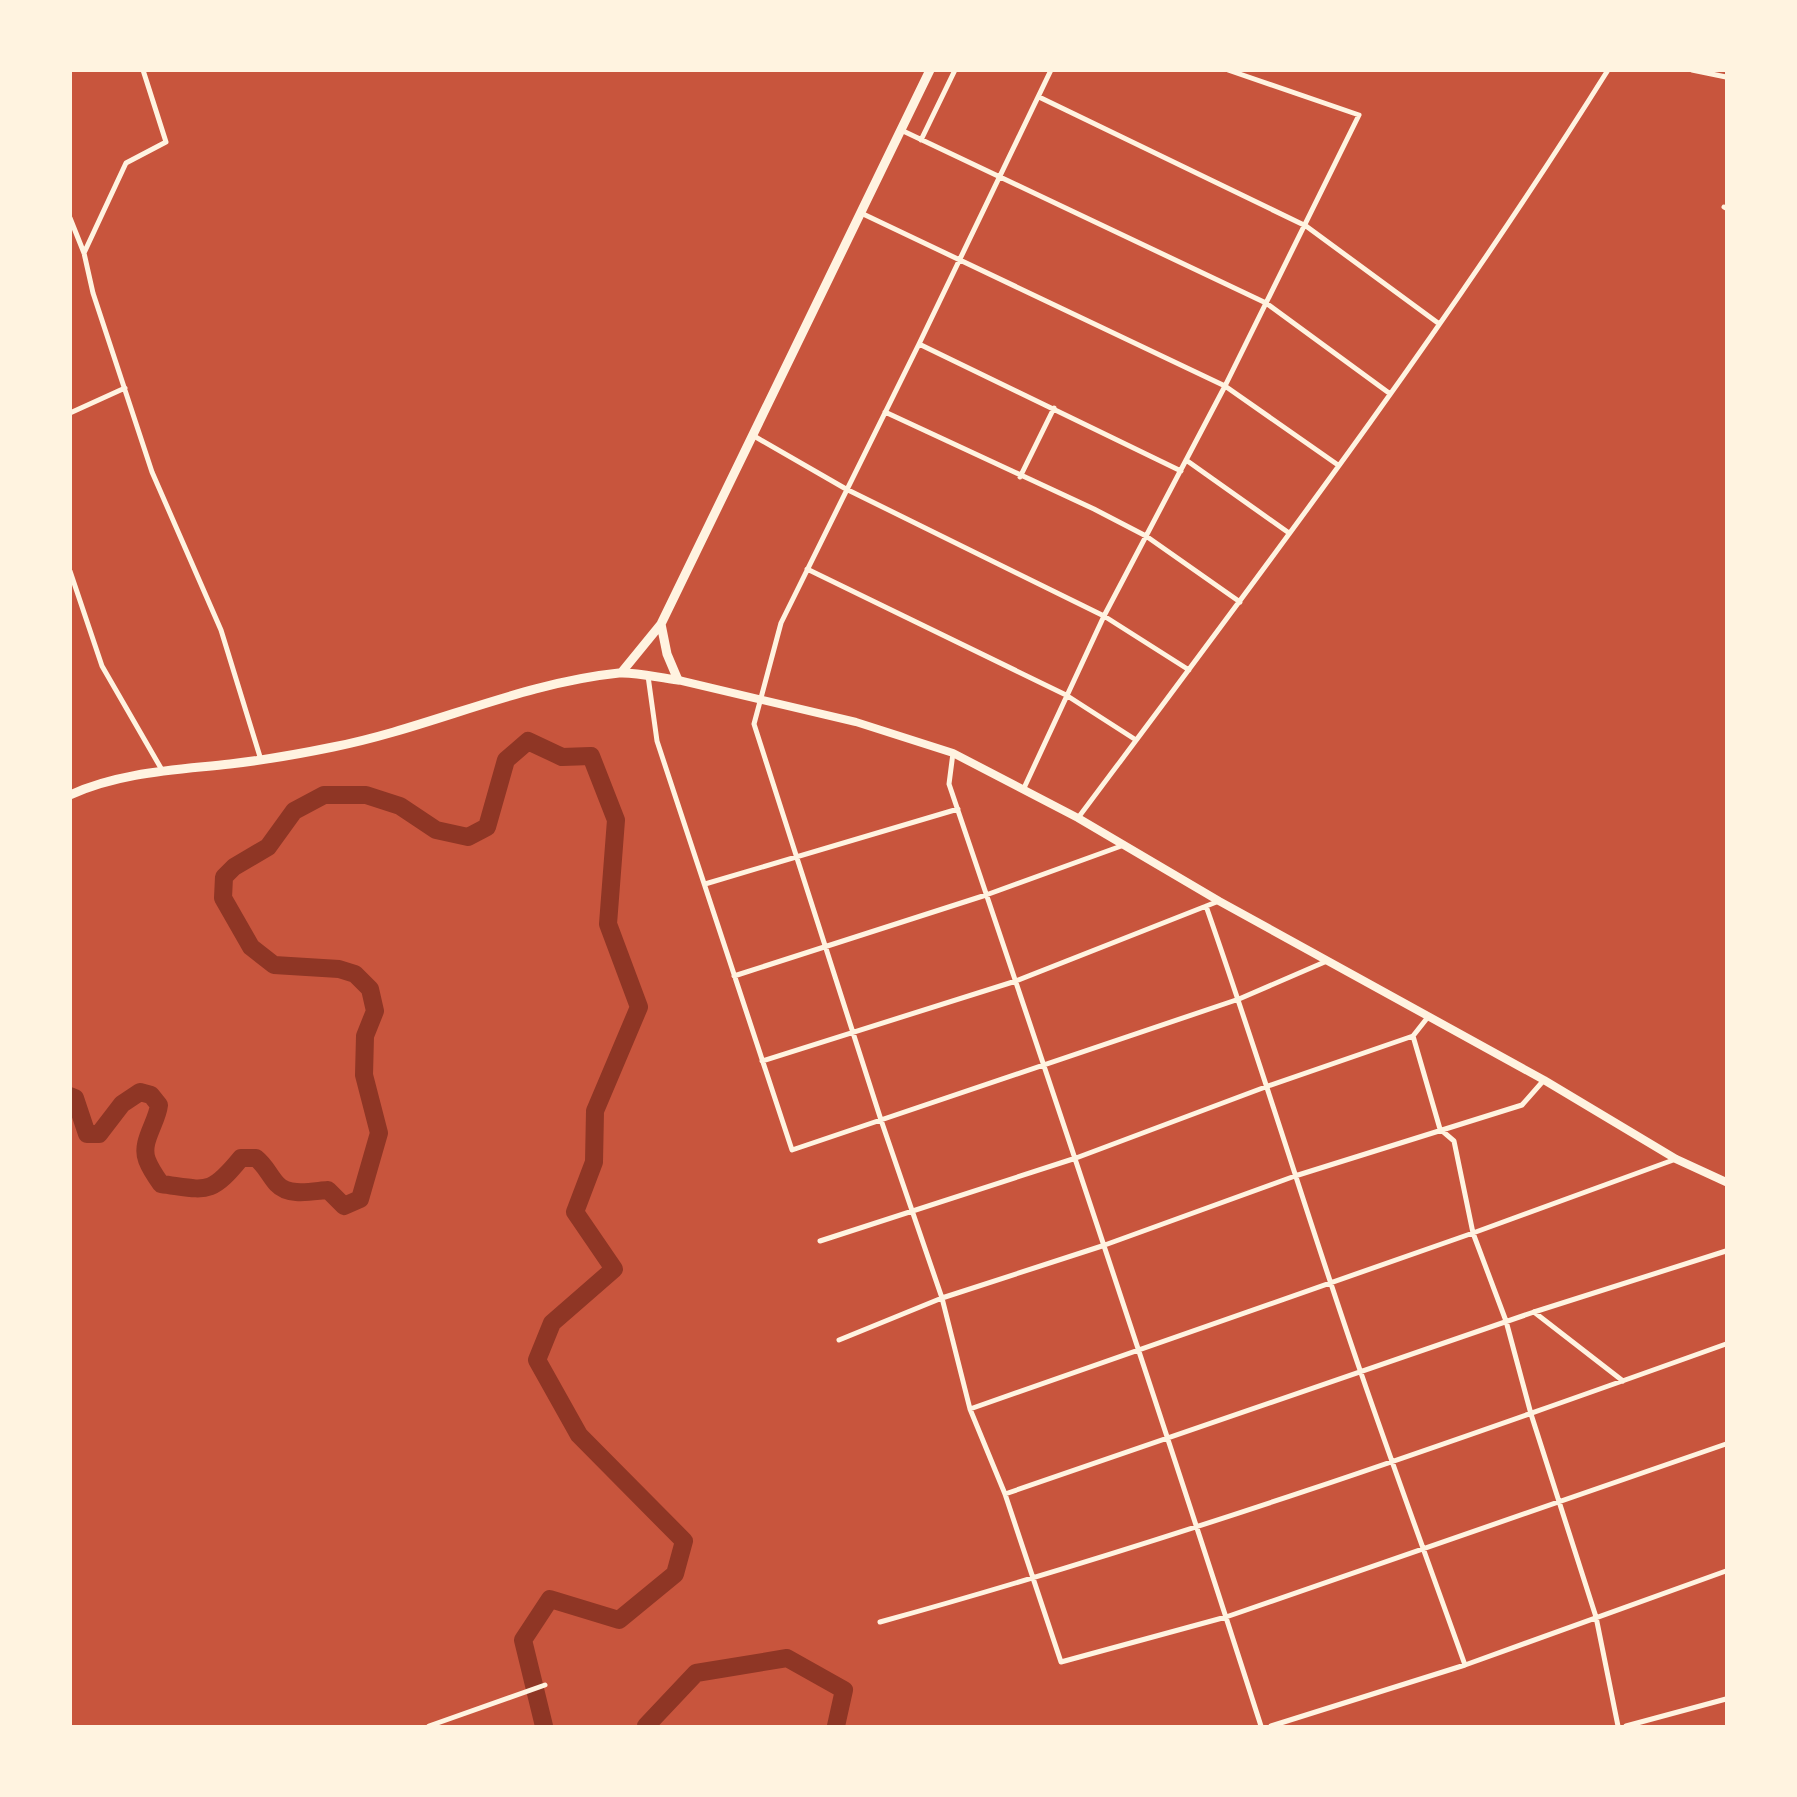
<svg xmlns="http://www.w3.org/2000/svg" width="1797" height="1797" viewBox="0 0 1797 1797" font-family="'Noto Sans',sans-serif">
<style>
.lines{fill:none;stroke-linecap:round;stroke-linejoin:round}
.river{stroke:#8f3625;stroke-width:18}
.minor{stroke:#fff3e0;stroke-width:5}
.secondary{stroke:#fff3e0;stroke-width:8}
.trunk{stroke:#fff3e0;stroke-width:9}
</style>
<rect width="100%" height="100%" fill="#c8553d"/>
<g class="lines">
<!-- river -->
<path class="river" d="M70 1096 75 1098 87 1134H99L122 1104 140 1092 151 1095 159 1105C157 1123 140 1142 147 1160 150 1168 156 1177 161 1184 207 1190 210 1196 241 1158H256C266 1166 269 1175 277 1184 289 1197 313 1191 328 1190L344 1206 360 1199 379 1133 364 1075 365 1036 375 1011 370 989 355 974 339 969 274 965 251 947 223 898 224 877 234 867 268 847 294 811 324 795H366L400 806 436 830 468 837 487 827 506 760 528 741 562 757 591 756 616 820 608 924 639 1007 595 1111 594 1162 575 1212 614 1269 552 1323 537 1360 579 1435 684 1541 675 1574 619 1620 550 1599 523 1640 544 1726
M646 1726 696 1673 787 1658 844 1690 836 1726"/>
<!-- minor -->
<path class="minor" d="M1051 70 919 344 781 623 754 724 881 1120 942 1298 970 1409 1005 1494 1061 1662 1226 1617 1726 1444
M1692 70 1726 77
M1039 97 1306 226 1438 323
M901 130 1266 303 1389 393
M921 140 955 70
M1724 207 1726 208
M861 213 1225 386 1338 465
M70 218 84 253 93 293 152 472 221 630 261 760
M84 253 126 163 166 142 143 70
M919 344 1181 471
M885 412 1094 509 1146 536 1240 602
M70 413 125 388
M754 436 846 489 1104 616 1189 670
M1186 460 1289 533
M1020 477 1054 408
M807 569 1066 695 1136 740
M70 571 102 666 162 770
M648 676 657 741 792 1150 1239 999 1327 961
M953 753 949 784C1055 1097 1160 1411 1261 1726
M1024 788 1104 616 1225 386 1359 115 1228 70
M1078 818C1261 573 1446 329 1608 70
M705 884 958 809
M1206 906C1260 1060 1307 1216 1360 1370 1394 1469 1430 1567 1465 1665
M734 976 986 895 1124 845
M1413 1036 1440 1129 1454 1141 1473 1233 1506 1321 1531 1414 1596 1617 1618 1726
M762 1061 1016 981 1219 901
M820 1241 1076 1158 1268 1086 1413 1036 1428 1017
M1534 1312 1623 1381
M839 1340 942 1298 1102 1246 1295 1176 1522 1105 1544 1080
M970 1409 1473 1233 1676 1159
M1005 1494 1534 1312 1726 1251
M880 1622C1166 1543 1447 1444 1726 1344
M429 1726 545 1685
M1271 1726 1465 1665 1726 1571
M1626 1726 1726 1699"/>
<!-- secondary -->
<path class="secondary" d="M678 680 856 722 953 753 1078 818 1219 901 1544 1080 1676 1159 1726 1182"/>
<!-- trunk -->
<path class="trunk" d="M661 624 667 654 678 680
M621 673 661 624 930 70
M70 795C120 772 177 770 230 764 265 760 299 754 333 747 429 728 521 683 619 673 638 672 659 678 678 680"/>
</g>
<!-- border -->
<rect width="1797" height="1797" fill="none" stroke="#fff3e0" stroke-width="144"/>
</svg>
